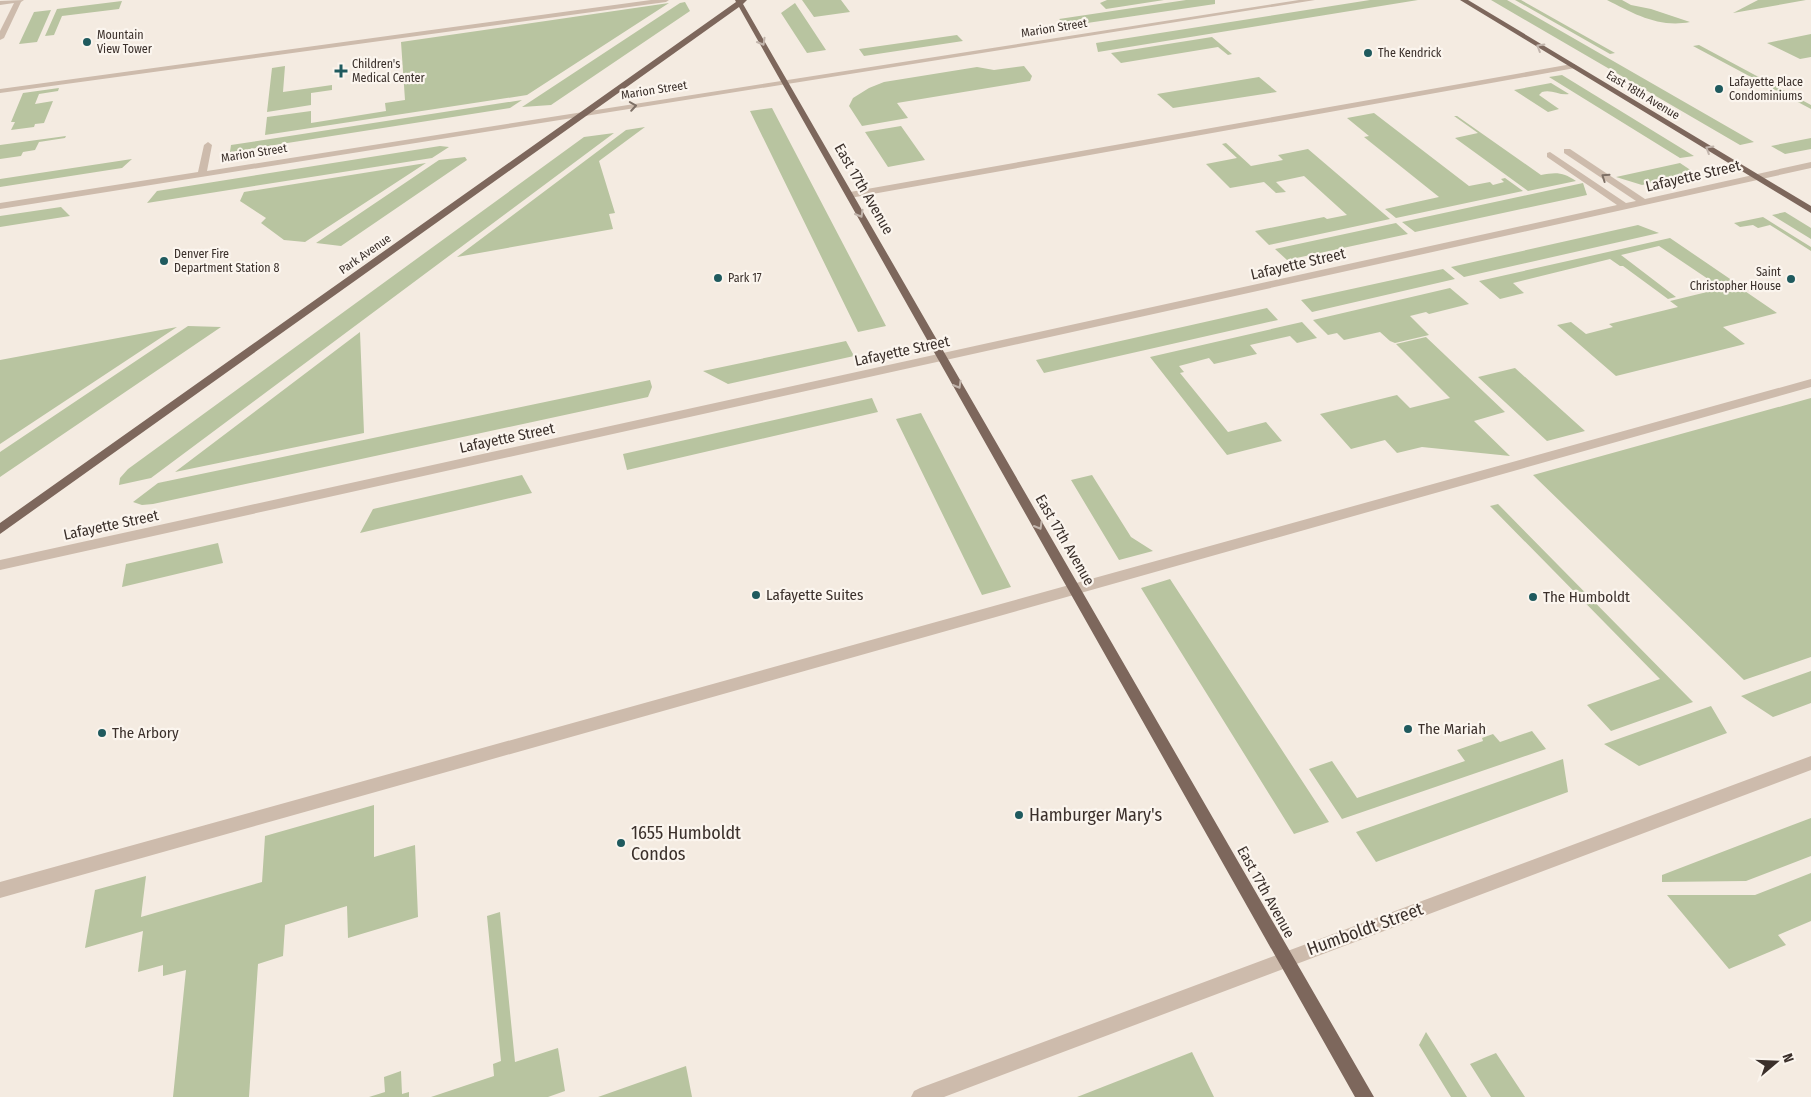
<svg xmlns="http://www.w3.org/2000/svg" width="1811" height="1097" viewBox="0 0 1811 1097" font-family="'Fira Sans Condensed',sans-serif">
<style>
.green{fill:#b8c4a0}
.lines{fill:none;stroke-linecap:round;stroke-linejoin:round}
.minor{fill:#cdbbac;fill-rule:evenodd}
.major{fill:#7d675c;fill-rule:evenodd}
.oneway{stroke:#c2b5ac}
.oneway2{stroke:#7d6f65}
.poi-dot{fill:#1f5a5e;stroke:#fbf5ee;stroke-width:2}
.labels{text-anchor:middle;dominant-baseline:central;stroke-width:4.5;stroke-linejoin:round;paint-order:stroke}
.far-street-label{font-size:12px;fill:#3b302b;stroke:#fbf5ee}
.far-poi-label{font-size:12px;fill:#3b302b;stroke:#fbf5ee;text-anchor:start}
.street-label{font-size:15px;fill:#3b302b;stroke:#fbf5ee}
.poi-label{font-size:15px;fill:#3b302b;stroke:#fbf5ee;text-anchor:start}
.near-poi-label{font-size:18px;fill:#3b302b;stroke:#fbf5ee;text-anchor:start}
.near-street-label{font-size:18px;fill:#3b302b;stroke:#fbf5ee}
</style>
<rect width="100%" height="100%" fill="#f4ebe1"/>
<!-- green -->
<path class="green" d="M802 0H841L850 12 814 17Z
M1107 0H1164L1106 9 1100 3Z
M1186 0H1215V4L1067 26 1059 19Z
M1370 0H1418L1098 52 1096 43Z
M1491 0H1507L1754 142 1740 145Z
M1515 0H1521L1615 53 1610 54Z
M1607 0H1622L1631 5 1651 9 1690 22C1659 28 1634 14 1607 0Z
M1758 0H1806L1733 13Z
M122 1 119 9 62 16 54 35 45 36 57 9Z
M685 2 690 11 551 105 522 107 680 3Z
M669 3 527 95 265 135 267 117 311 111V123L386 111 385 103 405 100 401 42Z
M795 3 826 50 807 53 781 13Z
M51 10 37 42 19 44 34 12Z
M1811 34V57L1800 59 1767 43Z
M957 35 963 41 864 56 859 49Z
M1212 37 1232 54 1228 55 1218 47 1121 63 1111 53Z
M1699 45 1811 105V109L1693 46Z
M285 66 283 92 332 85V90L311 93V105L267 112 272 68Z
M1024 66 1032 76 1030 81 897 103 908 118 862 126 849 106 853 98 869 88 884 82 977 67 994 70Z
M1562 75 1694 156 1680 158 1549 77Z
M1259 77 1277 92 1173 108 1157 94Z
M1551 83 1569 94C1560 96 1552 89 1542 92L1539 95 1559 109 1548 112 1514 90Z
M59 88 58 91 39 94 35 104 53 101 44 123 35 124 34 127 11 130 15 122H11L23 93Z
M522 100 510 108 230 152 231 145Z
M772 108 886 326 858 332 750 111Z
M1374 113 1469 186 1490 182 1493 185 1504 182 1501 179 1505 178 1523 191 1396 218 1385 209 1439 197 1364 137 1369 136 1347 118Z
M1454 116H1457L1541 175C1556 172 1563 172 1576 181L1528 191 1455 138 1478 133Z
M901 126 925 160 888 167 865 132Z
M645 127 599 161 615 213 609 214 613 229 457 257 626 130Z
M614 133 151 478 119 485 120 478 128 469 584 137Z
M66 136 65 138 39 142 35 150 23 152 21 156 0 159V145Z
M1811 138V149L1785 154 1771 146Z
M1226 143 1251 166 1283 160 1278 155 1308 149 1390 219 1269 245 1255 231 1324 217 1327 219 1347 215 1304 176 1276 182 1286 192 1276 193 1264 182 1230 188 1206 164 1237 158 1222 144Z
M440 146 449 147 432 158 147 203 157 191Z
M465 157 467 160 341 246 316 243 439 160Z
M132 159 122 168 0 187V179Z
M426 163 305 242 284 240 261 223 266 218 240 201 244 192Z
M1680 163 1695 173 1642 185 1616 177Z
M1583 183 1587 195 1415 232 1402 222Z
M61 207 70 216 0 227V216Z
M1785 212 1811 228V239L1772 215Z
M1763 217 1811 247V251L1770 225 1758 228 1753 225 1740 227 1734 223Z
M1396 223 1408 234 1287 260 1275 249Z
M1638 225 1659 233 1464 277 1451 267Z
M1670 238 1736 283 1720 287 1659 246 1621 255 1676 297 1668 299 1623 266H1620L1610 259 1513 283 1524 293 1500 299 1479 281Z
M1443 269 1455 279 1312 312 1301 300Z
M1736 285 1777 313 1723 327 1745 344 1616 376 1557 325 1571 322 1586 334 1613 327 1609 324 1678 307 1670 301Z
M1450 288 1469 304 1429 314 1426 312 1410 316 1429 335 1395 343 1390 341 1380 332 1344 340 1337 333 1328 335 1313 320Z
M1267 308 1278 320 1044 373 1036 360Z
M1302 322 1317 338 1297 343 1290 336 1250 345 1257 354 1214 364 1209 358 1179 366 1184 372 1180 373 1228 432 1266 422 1282 441 1227 455 1150 357Z
M188 326 221 327 0 477V452Z
M177 327 0 444V360Z
M360 332 364 433 175 472Z
M1426 337 1505 412 1474 421 1510 456 1422 447 1397 453 1385 440 1351 449 1320 414 1397 395 1410 408 1450 398 1396 344Z
M846 341 854 356 728 384 703 371Z
M1515 368 1585 431 1547 441 1478 377Z
M650 380 652 387 648 397 153 504 142 505 133 502 158 483Z
M872 398 878 412 627 470 623 454Z
M1811 398V657L1744 680 1533 475Z
M921 413 1011 587 982 595 896 419Z
M522 475 532 493 360 533 373 509Z
M1092 475 1131 537 1153 551 1119 560 1071 480Z
M1498 504 1693 702 1611 731 1587 705 1660 679 1490 506Z
M218 543 223 563 122 587 126 564Z
M1170 579 1329 822 1294 834 1141 588Z
M1811 671V703L1773 717 1741 696Z
M1711 706 1727 733 1639 766 1604 744Z
M1532 731 1546 749 1342 819 1309 769 1332 761 1357 798 1465 761 1457 750 1483 741 1482 738 1493 734 1500 742Z
M1563 759 1568 792 1376 862 1356 832Z
M374 805V857L415 845 418 917 348 938 347 906 285 925 283 956 258 964 249 1097H173L186 970 163 976V965L138 972 143 931 85 948 95 890 146 876 141 917 262 882 265 836Z
M1811 818V856L1746 881 1662 882V875Z
M1811 873V921L1778 935 1786 945 1729 969 1667 895H1755Z
M500 912 515 1062 558 1048 565 1091 548 1097H431L494 1076 493 1064 501 1061 487 916Z
M1426 1032 1467 1097H1451L1419 1045Z
M1192 1052 1214 1097H1076H1077Z
M1496 1053 1525 1097H1491L1470 1064Z
M686 1066 692 1097H598Z
M401 1071 402 1094 409 1092V1097H369L385 1092 384 1077Z"/>
<g class="lines">
<!-- minor -->
<path class="minor" d="M24 0 21 2 4 38 0 40V31L14 3 0 5V1Z
M651 0H669L666 2 0 93V89Z
M1299 0H1315L0 209V203L198 172 204 145 208 142 212 145 207 171Z
M1572 64H1575V68L850 198 846 195 850 192Z
M1564 149H1570L1645 199 1811 162V168L0 570V560L1617 205 1547 157V153L1550 152 1626 203 1636 201 1564 153Z
M1811 379V387L0 898V882Z
M1811 756V770L944 1097H911L914 1091 920 1088Z"/>
<!-- major -->
<path class="major" d="M735 0H747L743 4 1374 1097H1355L739 7 0 534V523L736 2Z
M1460 0H1468L1811 206V213Z"/>
</g>
<!-- one-way arrows -->
<defs><path id="oneway-chevron" d="M-2-3.5L2.5 0L-2 3.5" fill="none" stroke-width="1.6" stroke-linecap="round" stroke-linejoin="round" transform="scale(1.25)"/></defs>
<g class="oneway">
<use href="#oneway-chevron" transform="translate(762 42) rotate(60)"/>
<use href="#oneway-chevron" transform="translate(1540 47) rotate(-149)"/>
<use href="#oneway-chevron" transform="translate(1709 149) rotate(-149)"/>
<use href="#oneway-chevron" transform="translate(860 214) rotate(60)"/>
<use href="#oneway-chevron" transform="translate(958 385) rotate(60)"/>
<use href="#oneway-chevron" transform="translate(1039 526) rotate(60)"/>
</g>
<g class="oneway2">
<use href="#oneway-chevron" transform="translate(633 106) rotate(-9)"/>
<use href="#oneway-chevron" transform="translate(1605 177) rotate(-146)"/>
</g>
<!-- markers -->
<g class="poi-dot">
<circle cx="87" cy="42" r="5"/>
<circle cx="1368" cy="53" r="5"/>
<path d="M338.5 63.5h5v5h5v5h-5v5h-5v-5h-5v-5h5z"/>
<circle cx="1719" cy="89" r="5"/>
<circle cx="164" cy="261" r="5"/>
<circle cx="718" cy="278" r="5"/>
<circle cx="1791" cy="279" r="5"/>
<circle cx="756" cy="595" r="5"/>
<circle cx="1533" cy="597" r="5"/>
<circle cx="1408" cy="729" r="5"/>
<circle cx="102" cy="733" r="5"/>
<circle cx="1019" cy="815" r="5"/>
<circle cx="621" cy="843" r="5"/>
</g>
<g class="labels">
<!-- far-street labels -->
<g class="far-street-label">
<text transform="translate(1054 28) rotate(-9)">Marion Street</text>
<text transform="translate(654 90) rotate(-9)">Marion Street</text>
<text transform="translate(1643 95) rotate(31)">East 18th Avenue</text>
<text transform="translate(254 153) rotate(-9)">Marion Street</text>
<text transform="translate(365 254) rotate(-35)">Park Avenue</text>
</g>
<!-- far-poi labels -->
<g class="far-poi-label">
<text x="97" y="35">Mountain<tspan x="97" dy="14">View Tower</tspan></text>
<text x="1378" y="53">The Kendrick</text>
<text x="352" y="64">Children's<tspan x="352" dy="14">Medical Center</tspan></text>
<text x="1729" y="82">Lafayette Place<tspan x="1729" dy="14">Condominiums</tspan></text>
<text x="174" y="254">Denver Fire<tspan x="174" dy="14">Department Station 8</tspan></text>
<text x="1781" y="272" text-anchor="end">Saint<tspan x="1781" dy="14">Christopher House</tspan></text>
<text x="728" y="278">Park 17</text>
</g>
<!-- street labels -->
<g class="street-label">
<text transform="translate(1693 176) rotate(-13)">Lafayette Street</text>
<text transform="translate(864 189) rotate(60)">East 17th Avenue</text>
<text transform="translate(1298 264) rotate(-13)">Lafayette Street</text>
<text transform="translate(902 351) rotate(-12)">Lafayette Street</text>
<text transform="translate(507 438) rotate(-12)">Lafayette Street</text>
<text transform="translate(111 525) rotate(-12)">Lafayette Street</text>
<text transform="translate(1065 540) rotate(60)">East 17th Avenue</text>
<text transform="translate(1266 892) rotate(61)">East 17th Avenue</text>
</g>
<!-- poi labels -->
<g class="poi-label">
<text x="766" y="595">Lafayette Suites</text>
<text x="1543" y="597">The Humboldt</text>
<text x="1418" y="729">The Mariah</text>
<text x="112" y="733">The Arbory</text>
</g>
<!-- near-poi labels -->
<g class="near-poi-label">
<text x="1029" y="815">Hamburger Mary's</text>
<text x="631" y="833">1655 Humboldt<tspan x="631" dy="21">Condos</tspan></text>
</g>
<!-- near-street labels -->
<g class="near-street-label">
<text transform="translate(1365 929) rotate(-20)">Humboldt Street</text>
</g>
</g>
<!-- north arrow -->
<g transform="translate(1776 1062) rotate(71)" stroke="#fbf5ee" stroke-width="4" paint-order="stroke">
<path d="M0-4L9 19L0 12L-9 19Z" fill="#3b302b"/>
<text y="-8" font-size="14" font-weight="bold" text-anchor="middle" fill="#3b302b">N</text>
</g>
</svg>
